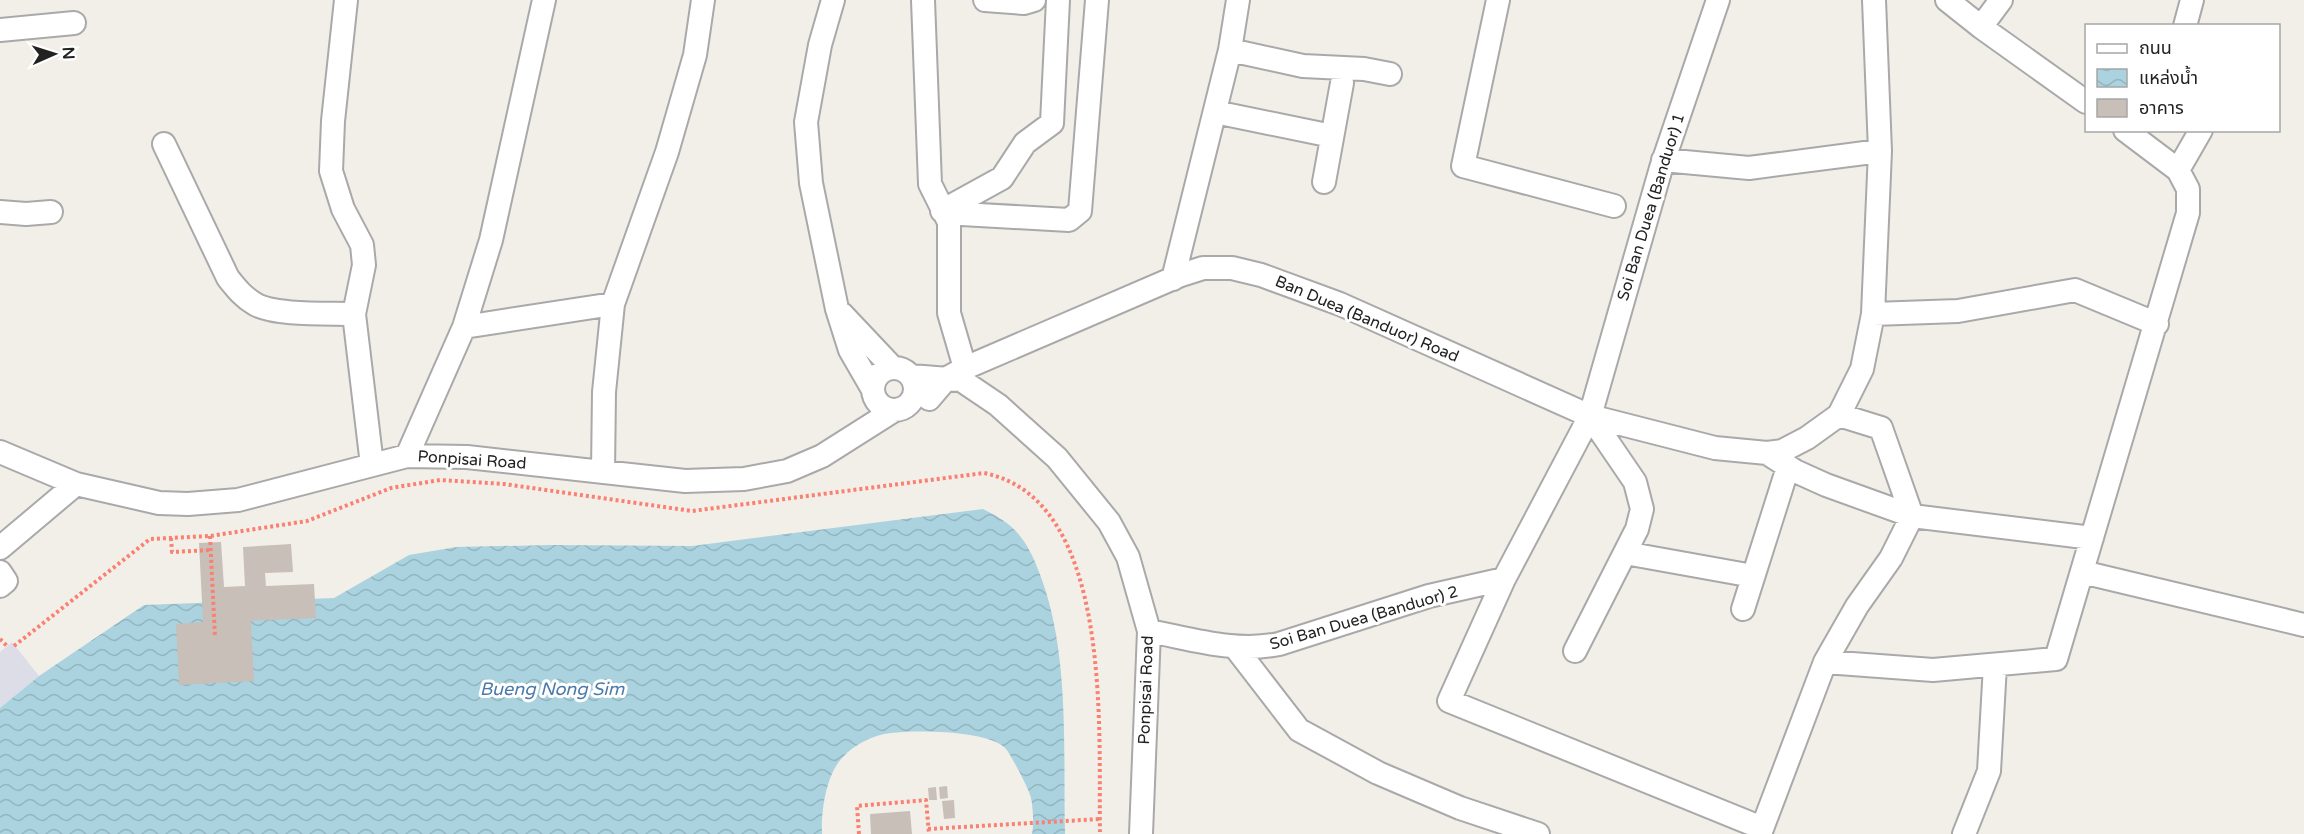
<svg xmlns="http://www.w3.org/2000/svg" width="2304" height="834" viewBox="0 0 2304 834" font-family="'Varela Round','Noto Sans Thai',sans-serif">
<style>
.plaza{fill:#dddde8}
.water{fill:url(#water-waves)}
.building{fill:#c7bfb8}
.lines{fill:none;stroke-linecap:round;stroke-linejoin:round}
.minor-casing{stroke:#a9a9a9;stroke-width:26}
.path{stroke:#fa8072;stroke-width:4;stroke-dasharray:3 3;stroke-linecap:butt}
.minor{stroke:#fff;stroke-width:22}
.labels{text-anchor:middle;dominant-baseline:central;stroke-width:6;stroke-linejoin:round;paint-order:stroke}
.street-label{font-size:16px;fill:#222;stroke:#fff}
.water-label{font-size:18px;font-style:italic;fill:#4a7aab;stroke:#fff}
</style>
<defs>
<pattern id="water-waves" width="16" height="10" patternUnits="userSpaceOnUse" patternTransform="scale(1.5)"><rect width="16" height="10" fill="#aad3df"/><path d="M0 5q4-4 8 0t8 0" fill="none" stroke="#92b5bf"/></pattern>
</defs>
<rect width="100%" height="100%" fill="#f2efe9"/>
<!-- plaza -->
<path class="plaza" d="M12 642 39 676 0 708V652Z"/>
<!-- water -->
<path class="water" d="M983 509C997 516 1010 523 1020 536 1030 548 1037 566 1042 580 1070 658 1063 752 1065 834H1032C1034 824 1033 808 1031 798 1030 791 1011 755 1006 749 990 730 915 730 891 733 873 735 855 744 843 757 826 774 821 811 822 834H0V708L39 676 144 605 334 598 409 555 456 547 551 545 692 546Z"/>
<!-- building -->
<path class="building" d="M221 542 224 587 245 586 243 547 291 544 293 572 265 573 266 586 314 584 316 618 251 621 254 681 179 685 176 624 203 622 199 543Z
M947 786 948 798 940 799 939 787Z
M936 787 937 800H929L928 788Z
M954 800 955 818 944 819 942 801Z
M910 811 912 834H871L870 814Z"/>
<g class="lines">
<defs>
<path id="minor" d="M346 0 333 121 331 171 343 209 362 245 364 265 354 314 372 465
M833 0 820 45 806 122 811 183 837 309 850 350 872 388
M923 0 930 184 949 222V313L965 368
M985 0 1024 3 1034 0
M1498 0 1463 166 1614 206
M1947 0 1981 27 2001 0
M2185 26 2192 0
M1981 27 2086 102
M0 30 74 23
M1230 50 1303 66 1364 69 1390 74
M1215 112 1332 136
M164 144 228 278C236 288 243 297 255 304 275 316 330 313 354 314
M1663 160 1749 168 1880 151
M2178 170 2201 130
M1324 182 1342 83
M942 211 1002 178 1025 143 1052 123 1058 0
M0 212 26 214 51 212
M944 213 1069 220 1080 211 1097 0
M1173 279 1230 50 1238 0
M842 314 893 368
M1873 314 1958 311 2075 290 2157 324
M464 327 613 304
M873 389a21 21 0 1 1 42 0a21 21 0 1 1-42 0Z
M911 376 961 380 998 405 1057 458 1109 522 1128 557 1149 631 1141 834
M929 399 947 378 965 368 1181 275 1203 268H1232L1261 275 1340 304 1590 416 1715 448 1767 453 1782 451 1807 438 1839 415 1862 369 1873 314 1880 151 1874 0
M0 452 76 484 159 503 188 504 238 500 407 456 467 457 685 481 744 479 787 471 822 456 893 411
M1767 453 1795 471 1826 485 1912 516 2092 538
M407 456 464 327 491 240 544 0
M603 472 604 392 613 304 667 152 695 55 703 0
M0 548 76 484
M1625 553 1753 576
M0 572 6 581 0 586
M2082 572 2304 625
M1504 579 1449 701 1762 828
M1743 609 1788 467
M1149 631C1192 639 1235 653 1279 644L1429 596 1504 579 1590 416 1661 168 1718 0
M1235 647 1299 730 1378 773 1460 808 1538 834
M1575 651 1637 529 1642 509 1635 482 1590 416
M1825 662 1933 670 2056 659 2188 213V189L2178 170 2125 130
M1760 834 1825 662 1857 606 1891 558 1912 516 1881 428 1839 415
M1964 834 1989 771 1995 665"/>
</defs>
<!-- minor casing -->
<use href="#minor" class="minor-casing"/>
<!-- path -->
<path class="path" d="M210 536 215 637
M171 538 172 552 211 550
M0 639 7 646
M14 646 150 539 210 536 307 521 391 488 440 480 504 484 692 511 984 473C1115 499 1098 734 1100 834
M928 829 1100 819
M859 834 857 806 926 800 929 834"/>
<!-- minor -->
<use href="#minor" class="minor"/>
</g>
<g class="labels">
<!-- street labels -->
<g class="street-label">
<text transform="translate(1651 207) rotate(-73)">Soi Ban Duea (Banduor) 1</text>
<text transform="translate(1367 319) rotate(23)">Ban Duea (Banduor) Road</text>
<text transform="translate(472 460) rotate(4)">Ponpisai Road</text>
<text transform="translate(1364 618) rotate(-16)">Soi Ban Duea (Banduor) 2</text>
<text transform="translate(1146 690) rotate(-88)">Ponpisai Road</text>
</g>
<!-- water labels -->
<g class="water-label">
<text x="552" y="689">Bueng Nong Sim</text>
</g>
</g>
<!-- legend -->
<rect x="2085" y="24" width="195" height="108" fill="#ffffff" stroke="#a7a7a7" stroke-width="1.5"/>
<rect x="2097" y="44" width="30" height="9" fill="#ffffff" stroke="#a7a7a7" stroke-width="1.5"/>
<text x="2139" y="54" font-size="18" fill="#222222">ถนน</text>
<rect x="2097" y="69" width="30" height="18" fill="url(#water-waves)" stroke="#a7a7a7" stroke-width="1.5"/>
<text x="2139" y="84" font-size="18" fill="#222222">แหล่งน้ำ</text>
<rect x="2097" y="99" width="30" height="18" fill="#c7bfb8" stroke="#a7a7a7" stroke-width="1.5"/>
<text x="2139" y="114" font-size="18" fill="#222222">อาคาร</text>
<!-- north arrow -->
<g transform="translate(54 54) rotate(87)" stroke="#ffffff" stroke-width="4.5" paint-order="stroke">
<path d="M0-4.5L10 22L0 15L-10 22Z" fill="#222222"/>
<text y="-9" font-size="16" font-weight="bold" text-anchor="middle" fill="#222222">N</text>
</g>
</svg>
